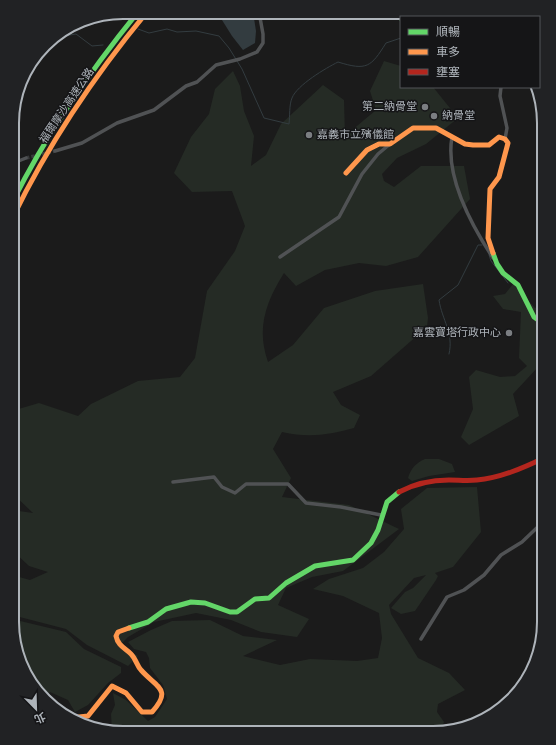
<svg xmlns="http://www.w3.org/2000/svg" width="556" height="745" viewBox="0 0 556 745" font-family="Overpass,'Noto Sans TC',sans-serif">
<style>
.green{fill:#252b25}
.water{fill:#333c40}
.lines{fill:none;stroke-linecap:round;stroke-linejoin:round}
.stream{stroke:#333c40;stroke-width:1}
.street-tunnel{stroke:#383a3b;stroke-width:3.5;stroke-dasharray:3.5 2;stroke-linecap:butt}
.street{stroke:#505254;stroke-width:3.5}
.fast{stroke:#63d668;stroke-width:5}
.slow{stroke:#ff974d;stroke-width:5}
.jam{stroke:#b3261e;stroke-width:5}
.poi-dot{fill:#7b7e82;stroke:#151517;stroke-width:1.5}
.labels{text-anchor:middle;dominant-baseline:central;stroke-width:3;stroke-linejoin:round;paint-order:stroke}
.street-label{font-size:11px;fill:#aeb4ba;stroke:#151517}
.poi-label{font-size:11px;fill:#aeb4ba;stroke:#151517;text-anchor:end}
.rim{fill:none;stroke:#aeb4ba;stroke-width:2}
</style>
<rect width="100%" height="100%" fill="#1b1b1b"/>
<!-- green -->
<path class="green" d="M384 61 401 66V87H433L458 118 426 144 397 158 382 174 384 181 394 187 421 166H464L470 199 418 257 386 266 359 263 325 270 296 286 284 273C266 302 256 328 268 362L293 345 324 308 375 291 423 284 428 318 427 327 371 376 333 392 341 405 360 415 354 428C328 435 309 438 282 432L273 449 291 478 282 497 349 505 399 529 343 571 312 577 286 588 278 605 309 619 297 637 261 632 231 620 196 613 154 622 128 637 119 646 138 656 128 666 87 645 66 629 12 615V575L30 580 48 572 29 566 12 550V510L33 513 12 493V411L39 403 78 416 91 404 138 381 180 377 195 358 207 291 235 251 245 226 232 191 192 192 174 173 191 137 209 114 215 89 233 71 240 86 244 111 254 136 251 166 266 155 281 124 323 85 344 100 345 136 376 110 370 91Z
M544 281V367H538L513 394 519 416 469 445 461 437 473 409 469 377 476 370 500 377 515 376 527 366 519 358 521 312 503 309 493 296 505 294 513 284 535 308 543 303 541 285Z
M425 459H439L452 464 455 472 429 476 412 481 408 478C411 468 416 463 425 459Z
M477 487 481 532 453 567 435 573 438 576 436 580 415 611 401 614 391 608 405 592 413 588 426 575 414 578 389 605 391 614 418 658 449 673 465 690 438 704 437 712 444 722 440 731 434 733 345 730 343 733 112 732 111 714 115 705 113 693 126 700 148 721 155 717 167 699 163 685 150 668 149 658 146 652 134 649 128 642 151 630 172 621 210 620 243 636 277 640 243 656 280 665 310 659 357 661 378 658 382 638 379 613 343 596 313 589 329 579 363 568 384 552 404 529 401 509 427 488Z
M12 619 66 632 84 649 121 667V673L108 683 88 705 75 712 68 700 50 692 47 698 24 672Z"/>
<!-- water -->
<path class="water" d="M217 12H253L256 31 255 43 243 50 232 36Z"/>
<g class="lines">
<!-- stream -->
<path class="stream" d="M138 29 149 33 167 29 177 32 196 31 219 36 229 48 242 69 264 118 289 124C290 116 289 105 292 98 297 85 326 68 338 62 367 71 371 67 386 43L401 38
M52 38 76 34 92 46 103 45
M489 255 491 261 508 283
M539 298 544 299
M449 354C454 333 442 320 439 300L458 285 478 245H482"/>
<!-- street-tunnel -->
<path class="street-tunnel" d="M26 158 55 151"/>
<!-- street -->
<path class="street" d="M501 87 500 96 507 128 505 139
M452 137C445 176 472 226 493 258
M55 151 82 143 117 123 154 110 186 86 197 82 216 65 240 59 257 52 263 43V34L259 12
M13 165 16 162 26 158
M280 257 339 217 362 174 378 154 390 144
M173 482 214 477 222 487 235 493 246 484H288L306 503 341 507 381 515
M421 639 447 597 464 590 484 575 501 555 522 542 544 521"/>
<!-- fast -->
<path class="fast" d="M384 13 401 18
M13 201C47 133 90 71 138 12
M493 253 497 264 503 273 518 285 534 317 544 324
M129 628 148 622 166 609 191 602 205 603 230 612H237L255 599 269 598 286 583 315 566 353 560 371 543 378 530 387 502 399 492"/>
<!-- slow -->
<path class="slow" d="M346 173 367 150 379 144H390L413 128H436L465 144 473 145H489L499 137 505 139 508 143 499 177 490 189 488 238 493 253
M13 217C49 143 94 76 147 12
M70 718 88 716 112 686 126 693 142 712H152C173 689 156 687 141 670 137 666 136 659 131 654 125 648 118 646 116 636L118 632 129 628"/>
<!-- jam -->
<path class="jam" d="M399 492C414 484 431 480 449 480 459 480 467 481 477 480 500 478 523 468 544 458"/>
</g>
<!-- markers -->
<g class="poi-dot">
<circle cx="425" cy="107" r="4"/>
<circle cx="434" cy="116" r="4"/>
<circle cx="309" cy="135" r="4"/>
<circle cx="509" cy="333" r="4"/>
</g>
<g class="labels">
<!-- street labels -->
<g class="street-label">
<text transform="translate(67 106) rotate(-56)">福爾摩沙高速公路</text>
</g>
<!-- poi labels -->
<g class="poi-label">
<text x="417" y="107">第二納骨堂</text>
<text x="442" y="116" text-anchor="start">納骨堂</text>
<text x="317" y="135" text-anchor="start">嘉義市立殯儀館</text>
<text x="501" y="333">嘉雲寶塔行政中心</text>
</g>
</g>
<!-- crop -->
<path d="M0 0H556V745H0ZM123 19H433A104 104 0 0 1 537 123V622A104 104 0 0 1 433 726H123A104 104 0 0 1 19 622V123A104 104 0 0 1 123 19Z" fill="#212224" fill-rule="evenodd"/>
<path class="rim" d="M123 19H433A104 104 0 0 1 537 123V622A104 104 0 0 1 433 726H123A104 104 0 0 1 19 622V123A104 104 0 0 1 123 19Z"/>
<!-- legend -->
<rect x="400" y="16" width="140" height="72" fill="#151517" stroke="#525558"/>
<rect x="408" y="29" width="20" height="6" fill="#63d668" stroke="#525558"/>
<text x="436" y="36" font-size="12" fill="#aeb4ba">順暢</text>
<rect x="408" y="49" width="20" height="6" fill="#ff974d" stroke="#525558"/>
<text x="436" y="56" font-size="12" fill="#aeb4ba">車多</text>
<rect x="408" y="69" width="20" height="6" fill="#b3261e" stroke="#525558"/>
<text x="436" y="76" font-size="12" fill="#aeb4ba">壅塞</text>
<!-- north arrow -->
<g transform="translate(36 709) rotate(157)" stroke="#151517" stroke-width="3" paint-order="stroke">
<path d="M0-3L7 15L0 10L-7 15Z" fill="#aeb4ba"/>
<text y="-6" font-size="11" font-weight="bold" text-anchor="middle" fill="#aeb4ba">北</text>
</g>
</svg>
